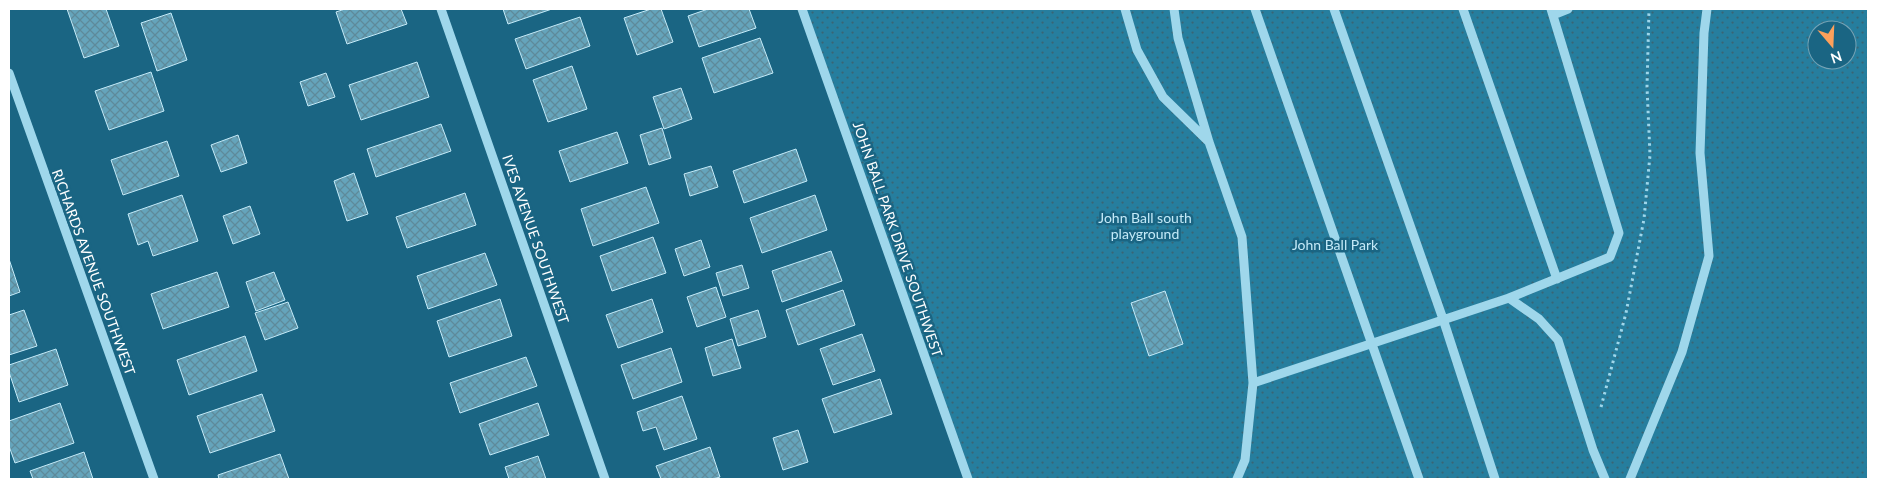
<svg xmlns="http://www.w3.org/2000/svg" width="1877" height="488" viewBox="0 0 1877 488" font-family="Lato,sans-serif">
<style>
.park{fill:url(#park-dots);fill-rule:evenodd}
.building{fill:url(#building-cross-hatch);stroke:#c4eaf8}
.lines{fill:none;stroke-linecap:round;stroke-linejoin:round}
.path{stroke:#9fd7eb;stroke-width:3;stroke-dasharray:2.5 4;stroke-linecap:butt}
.minor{stroke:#9fd7eb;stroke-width:9}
.labels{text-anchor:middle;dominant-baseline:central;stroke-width:5;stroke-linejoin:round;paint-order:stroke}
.park-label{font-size:14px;fill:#c4eaf8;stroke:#1a6583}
.street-label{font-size:14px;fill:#fff;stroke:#1a6583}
</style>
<defs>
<pattern id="park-dots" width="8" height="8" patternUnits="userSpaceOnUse" patternTransform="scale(1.25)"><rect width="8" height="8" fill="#267e9e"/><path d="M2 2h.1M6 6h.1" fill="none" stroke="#396575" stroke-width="1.8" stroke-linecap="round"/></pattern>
<pattern id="building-cross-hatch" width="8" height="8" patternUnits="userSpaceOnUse" patternTransform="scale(1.25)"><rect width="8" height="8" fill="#65a4bb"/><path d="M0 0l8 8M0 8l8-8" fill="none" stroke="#5e8a9a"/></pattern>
</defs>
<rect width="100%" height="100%" fill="#1a6583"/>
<!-- park -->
<path class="park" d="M802 9H1868V479H968ZM1817 30H1847V60H1817Z"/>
<!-- building -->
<path class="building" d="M67 9H106L119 46 84 58Z
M345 9H401L407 24 347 44 336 12Z
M503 9H552L508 24Z
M651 9H661L673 42 637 55 624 18Z
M708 9H749L756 28 699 47 688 16Z
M171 13 187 60 157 71 141 23Z
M580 17 590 46 526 69 515 39Z
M760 38 773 73 714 93 702 58Z
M417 62 429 97 361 120 349 85Z
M572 66 587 109 548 122 533 80Z
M151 72 164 111 109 130 95 91Z
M326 73 335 97 308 106 300 82Z
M681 88 692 119 664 129 653 97Z
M441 124 451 151 376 177 367 149Z
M662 128 671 158 649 165 640 135Z
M617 132 628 163 570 182 559 151Z
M238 135 247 163 221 172 211 145Z
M167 141 179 176 123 195 111 160Z
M796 149 807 181 744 203 733 171Z
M711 166 718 187 690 196 684 174Z
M354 173 368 214 347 221 334 181Z
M646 187 659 223 593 246 581 209Z
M465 193 476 225 407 248 396 217Z
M182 195 198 241 153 256 148 241 138 245 128 214Z
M815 195 827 230 762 253 750 218Z
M250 206 260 234 233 244 223 216Z
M653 237 666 273 612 291 600 256Z
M701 240 710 267 684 276 675 249Z
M831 251 842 281 782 302 772 271Z
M485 253 497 285 428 309 417 276Z
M9 259 20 292 9 296Z
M742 265 749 288 723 296 716 273Z
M217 272 229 307 163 329 151 294Z
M274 272 285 300 256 311 246 282Z
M716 287 726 317 697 327 687 297Z
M843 290 855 325 798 345 786 310Z
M1165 291 1183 344 1149 356 1131 303Z
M500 299 512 336 449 357 437 321Z
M652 299 663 332 618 348 606 315Z
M288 302 298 328 265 340 255 313Z
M24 310 37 346 9 355V315Z
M758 310 766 337 738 346 730 319Z
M862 334 875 371 833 385 820 349Z
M245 336 257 371 189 395 177 360Z
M732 339 741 368 713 376 705 348Z
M671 348 682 382 633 399 621 365Z
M56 349 68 385 19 402 9 372V365Z
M526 357 537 386 460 413 450 383Z
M880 379 892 414 834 433 822 399Z
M262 394 275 431 210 453 197 416Z
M682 396 697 439 664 450 656 427 643 431 637 412Z
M60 403 74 443 15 463 9 446V421Z
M538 403 549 435 490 455 479 424Z
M798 430 808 462 783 470 773 438Z
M710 447 720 477 713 479H661L656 466Z
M84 452 93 479H33L30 471Z
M280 454 289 479H219L218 475Z
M538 456 546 479H509L505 467Z"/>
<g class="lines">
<!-- path -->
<path class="path" d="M1601 407 1626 313 1644 219 1650 155 1647 87 1649 9"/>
<!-- minor -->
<path class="minor" d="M441 9 605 479
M802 9 968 479
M1125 9 1137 50 1163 97 1208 141
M1174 9 1178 38 1209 142 1242 237 1253 383 1245 460 1237 479
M1255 9 1419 479
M1334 9 1443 319 1495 479
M1463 9 1557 279
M1553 15 1568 9
M9 73 154 479
M1509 298 1610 257 1619 233 1551 9
M1253 383 1509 298 1539 319 1558 340 1593 450 1605 479
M1630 479 1682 352 1709 256 1700 153 1704 33 1707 9"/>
</g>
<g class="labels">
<!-- park labels -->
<g class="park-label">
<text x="1145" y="217">John Ball south<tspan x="1145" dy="16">playground</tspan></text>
<text x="1335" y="244">John Ball Park</text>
</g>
<!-- street labels -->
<g class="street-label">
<text transform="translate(536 239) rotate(71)">IVES AVENUE SOUTHWEST</text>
<text transform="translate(898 239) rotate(71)">JOHN BALL PARK DRIVE SOUTHWEST</text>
<text transform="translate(94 272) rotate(70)">RICHARDS AVENUE SOUTHWEST</text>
</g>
</g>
<!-- border -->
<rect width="1877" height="488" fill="none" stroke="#ffffff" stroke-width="20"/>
<!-- north arrow -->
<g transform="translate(1832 45) rotate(161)"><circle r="24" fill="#1a6583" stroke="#76a3b5"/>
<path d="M0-4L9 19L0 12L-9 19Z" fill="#fda05b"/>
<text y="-8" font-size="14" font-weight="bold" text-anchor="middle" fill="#ffffff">N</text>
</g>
</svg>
